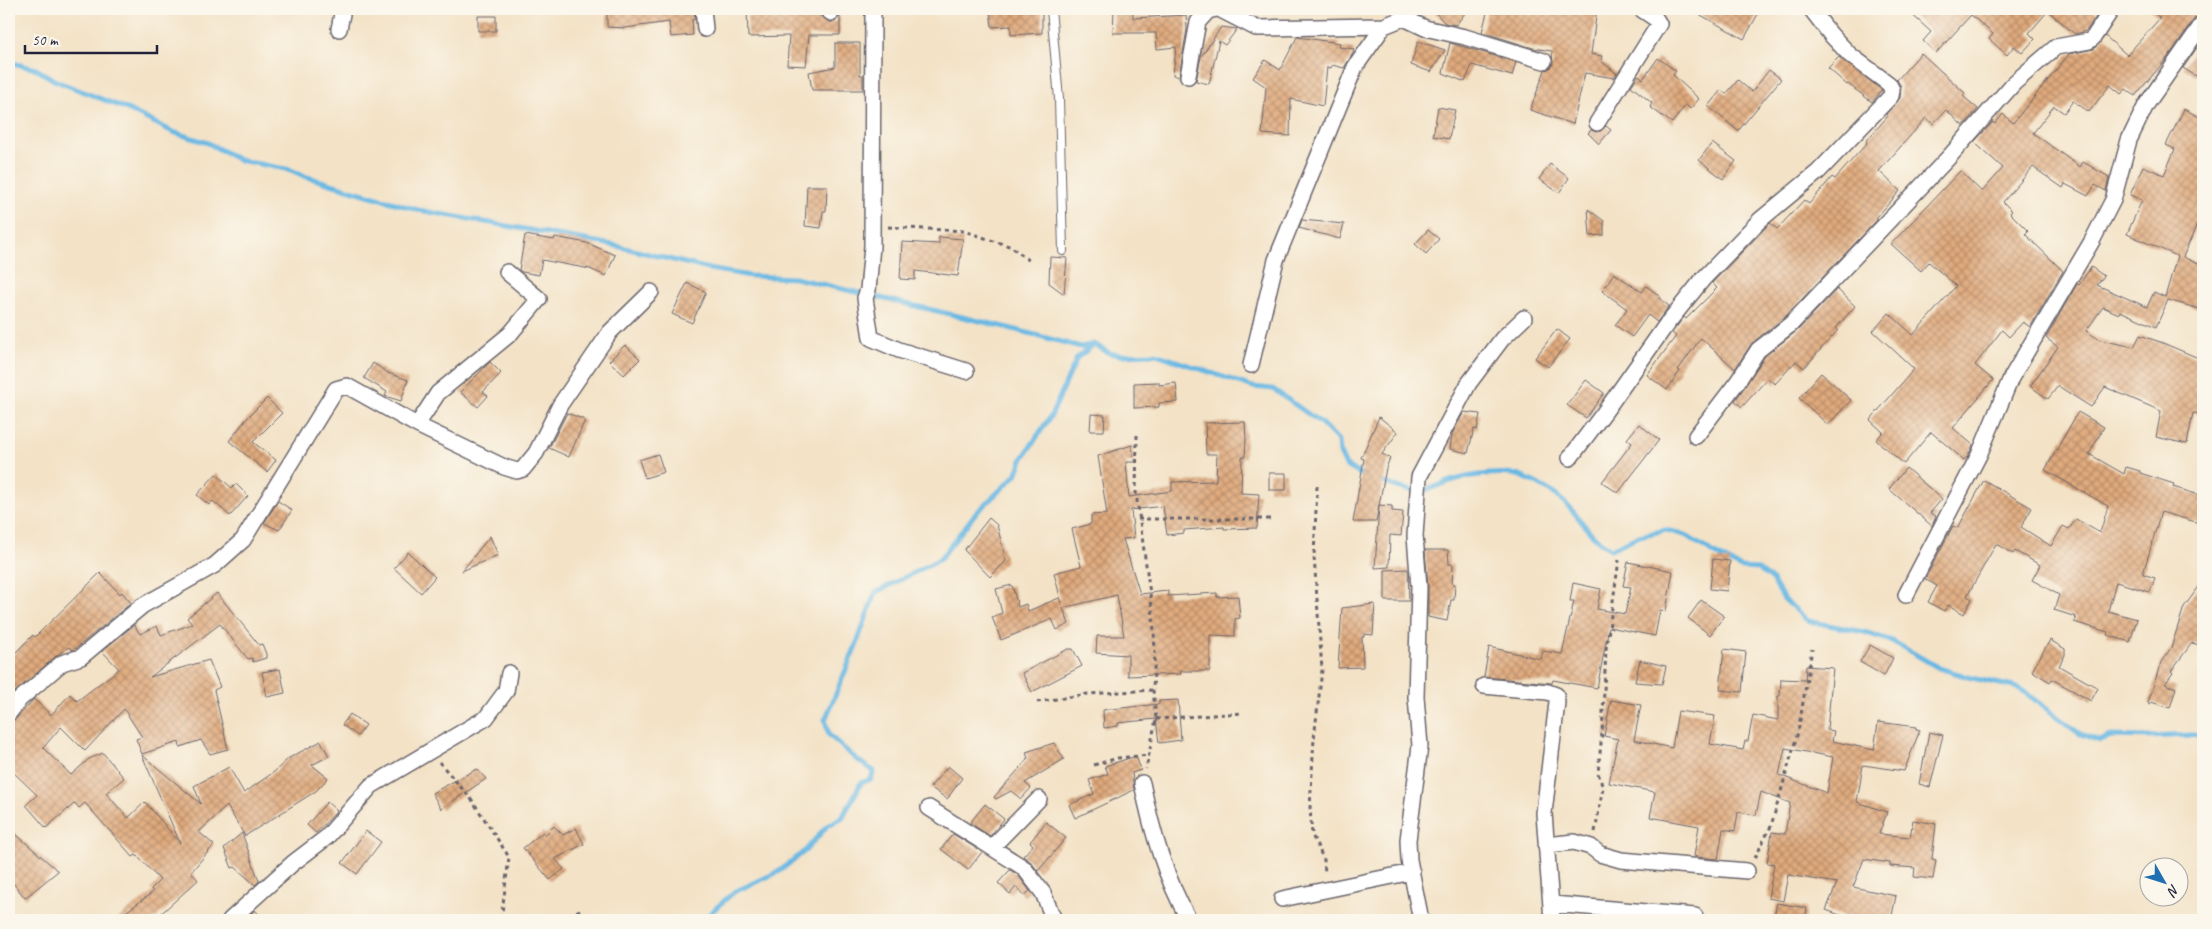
<svg xmlns="http://www.w3.org/2000/svg" width="2212" height="929" viewBox="0 0 2212 929" font-family="Caveat,sans-serif">
<style>
.lines{fill:none;stroke-linecap:round;stroke-linejoin:round}
.stream{stroke:#69b8e3;stroke-width:5}
.building{fill:url(#building-cross-hatch);fill-rule:evenodd}
.lane-casing{stroke:#6b656c;stroke-width:10}
.street-casing{stroke:#6b656c;stroke-width:18}
.path{stroke:#6b656c;stroke-width:3;stroke-dasharray:4 4;stroke-linecap:butt}
.lane{stroke:#fff;stroke-width:8}
.street{stroke:#fff;stroke-width:15}
</style>
<defs>
<pattern id="building-cross-hatch" width="8" height="8" patternUnits="userSpaceOnUse" patternTransform="scale(1.25)"><rect width="8" height="8" fill="#e0aa7d"/><path d="M0 0l8 8M0 8l8-8" fill="none" stroke="#b58a68"/></pattern>
</defs>
<rect width="100%" height="100%" fill="#fbf7ec"/>
<filter id="ink" filterUnits="userSpaceOnUse"><feTurbulence type="fractalNoise" baseFrequency=".02" numOctaves="2"/><feDisplacementMap in="SourceGraphic" scale="10" xChannelSelector="R" yChannelSelector="G"/><feConvolveMatrix kernelMatrix="1 2 1 2 8 2 1 2 1" color-interpolation-filters="sRGB"/></filter>
<filter id="wash" filterUnits="userSpaceOnUse"><feTurbulence type="fractalNoise" baseFrequency=".0096" numOctaves="4" result="noise"/><feDisplacementMap in="SourceGraphic" scale="20" xChannelSelector="R" yChannelSelector="G"/><feGaussianBlur stdDeviation="1.12" result="paint"/><feColorMatrix in="noise" values="0 0 0 0 0 0 0 0 0 0 0 0 0 0 0 0 0 1.4 0 .05"/><feComposite in="paint" operator="in"/></filter>
<g filter="url(#wash)">
<rect width="100%" height="100%" fill="#f3e2c6"/>
<g class="lines">
<!-- stream -->
<path class="stream" d="M9 62 36 69 56 81 127 109 173 132 208 143 239 160 291 170 304 176 418 210 613 245 709 269 750 276 795 278 1001 326 1081 347 1094 344 1109 353 1120 355 1156 354 1253 387 1273 389 1321 423 1339 441 1340 453 1346 466 1366 477
M1377 480C1389 484 1404 491 1418 491 1430 491 1442 483 1454 480 1472 475 1506 470 1523 477 1537 483 1554 492 1565 503 1582 519 1590 538 1611 549L1639 536 1666 530 1685 535 1723 559 1742 568 1758 569 1772 580 1784 599 1808 621 1864 632 1892 641 1939 668 1972 678 2019 688 2080 734 2100 741 2111 736 2148 737 2193 735 2203 738
M706 920 707 916 734 892 778 872 805 851 827 826 842 818 861 783 871 779 874 771 857 760 829 735 825 720 857 643 875 593 940 559 975 514 1016 475 1023 458 1052 414 1077 358 1092 346"/>
</g>
<g id="blocks">
<!-- building -->
<path class="building" d="M607 9H694L695 19 692 20 693 35 671 37 669 22 625 28 607 27Z
M747 9H790V13H818L830 22H835L840 16V35H809L806 66 787 65 789 36 748 37Z
M990 9H1042V33L1011 35V26L992 27Z
M1432 9H1468L1456 25 1445 23Z
M1488 9H1597L1591 54 1602 56 1601 61 1617 74 1614 78 1585 73 1573 124 1530 110 1545 70 1550 68 1553 64 1552 51 1533 48 1482 32Z
M1690 9H1748L1758 14 1744 39Z
M1906 9H2091L2098 14 2086 31 2075 34 2048 11 2029 33 2035 39 2022 53 2014 46 2007 55 1989 39 1993 34 1971 15 1936 53 1923 41 1931 32Z
M2149 9H2203V14L2195 18 2168 57 2135 96 2126 89 2121 94 2110 85 2089 112 2073 101 2064 113 2054 106 2033 133 2080 167 2083 162 2109 177 2106 191 2095 185 2088 196 2065 184 2063 188 2033 167 2003 202 2012 211 2010 213 2028 231 2025 234 2063 271 2030 327 2023 322 2009 337 2002 330 1975 365 1993 380 1953 428 1973 445 1968 456 1964 460 1931 432 1904 464 1876 440 1883 432 1870 420 1914 369 1873 331 1889 313 1913 335 1956 286 1929 262 1921 271 1891 244 1960 171 1982 192 2003 168 1974 142 1993 122 1995 124 2003 114 2013 123 2069 54 2094 49 2105 36 2127 55 2160 18Z
M1114 10H1133V18L1186 15 1187 29 1179 77 1173 75 1176 47 1157 49 1156 33H1113Z
M478 16H496V31H478Z
M1221 27 1237 29 1225 45 1219 41 1209 84 1196 81 1201 57Z
M1297 37 1340 43 1339 47 1354 49 1353 53 1344 68 1332 65 1331 68 1327 67 1323 106 1291 99 1290 136 1262 134 1266 87 1253 78 1265 60 1280 70Z
M2203 39V66L2196 76 2183 68Z
M1418 41 1445 50 1431 72 1411 65Z
M835 43H860V75H863V90H812L809 72 835 67Z
M1450 43 1516 62 1512 76 1472 65 1465 82 1443 73Z
M1921 53 1965 93 1963 96 1978 109 1963 126 1946 110 1933 124 1926 118 1879 171 1900 191 1876 218 1878 219 1785 317 1752 343 1735 369 1701 338 1678 370 1680 371 1667 390 1647 375 1676 336 1672 333 1684 317 1686 319 1717 288 1712 283 1770 223 1777 229 1804 200 1809 204 1832 177 1835 179 1867 143 1866 141 1888 116 1886 114 1900 98 1901 86 1897 80Z
M1839 57 1882 90 1872 102 1848 84 1847 85 1828 68Z
M1658 58 1676 71 1673 75 1699 99 1690 109 1686 105 1672 123 1650 107 1652 103 1631 86 1639 75 1643 79Z
M1769 70 1781 79 1738 131 1708 106 1721 90 1726 94 1738 80 1752 92Z
M1438 107 1455 110 1449 139 1433 136Z
M2184 109 2203 119V226L2197 224 2183 257 2203 266V310L2168 300 2156 327 2120 311 2119 314 2103 307 2086 331 2100 340 2134 347 2140 335 2163 343 2203 360V414L2193 413 2187 444 2156 437 2161 411 2105 387 2091 407 2058 386 2048 399 2030 386 2058 347 2046 338 2077 284 2079 285 2091 267 2104 276 2097 285 2147 307 2154 292 2165 297 2177 256 2127 234 2142 200 2130 195 2143 166 2164 175 2175 149 2166 145Z
M1606 126 1611 130 1599 144 1588 133 1591 130 1596 132 1601 131Z
M1712 143 1736 161 1723 179 1699 160Z
M1550 164 1569 178 1559 193 1539 179Z
M807 186H827L826 211H823L821 228 805 226Z
M1588 209 1604 221V235L1590 236Z
M1302 220 1344 224 1340 239 1299 228Z
M1428 230 1439 239 1426 254 1415 244Z
M525 235 554 240 555 237 587 243 615 255 606 276 590 269 542 260 539 275 522 272 519 270Z
M939 237 963 239 958 276 915 271V280L900 279 902 242 939 244Z
M1050 257 1067 258 1064 294 1049 283Z
M1614 273 1642 292 1646 286 1660 296 1659 298 1669 306 1657 322 1648 315 1632 337 1615 325 1627 309 1602 291Z
M687 283 706 292 692 323 672 314Z
M1837 289 1855 306 1836 328 1838 330 1804 368 1796 361 1775 384 1768 378 1742 407 1735 401 1765 356 1798 330Z
M1557 329 1570 339 1548 367 1535 358Z
M625 345 640 359 624 375 609 361Z
M490 362 501 373 483 392 488 396 478 407 460 392Z
M373 363 388 373 408 380 401 401 385 396 387 392 364 378Z
M1821 373 1851 400 1828 425 1799 398Z
M1586 380 1604 393 1586 418 1567 405Z
M1159 382V385L1176 383 1178 402 1159 403V407L1134 408V383Z
M267 398 282 413 253 442 276 460 267 472 229 441 248 417Z
M1464 412 1480 414 1477 430 1474 429 1468 453 1450 449 1452 434Z
M2078 412 2104 427 2089 454 2124 474 2126 467 2140 471V473L2174 484 2173 487 2203 496V524L2161 512 2143 574 2155 578 2150 592 2116 582 2108 611 2137 619 2130 642 2107 635 2108 632 2074 622 2076 617 2054 610 2059 595 2032 580 2040 565 2015 551 2013 554 1996 544 1967 596 1972 599 1964 614 1948 605 1944 611 1928 602 1937 586 1925 579 1953 526 1958 528 1984 480 2032 508 2021 527 2051 546 2063 526 2069 529 2076 519 2100 533 2108 506 2045 470Z
M567 413 585 420 569 457 549 448Z
M1091 414 1105 415 1104 431H1090Z
M1379 417 1398 432 1382 454 1390 458 1386 468 1376 522H1353L1364 459 1361 458Z
M1245 422 1246 440 1245 457H1242L1241 493 1259 494 1257 528 1224 529V527L1184 530V533L1167 535 1163 506 1131 510 1134 538 1123 539 1140 594 1168 591V596L1217 593V597L1238 596 1240 618 1235 619V636L1210 635V671H1181V674L1128 676V655L1096 653 1097 636H1124L1117 595 1063 608 1069 624 1057 630 1052 619 1001 640 992 617 1002 613 996 589 1012 585 1018 607 1026 604 1028 611 1059 598 1062 605 1054 573 1081 566 1072 529 1091 524V515L1107 514 1098 456 1132 445 1134 462H1126L1129 497 1172 491V482L1216 481 1217 454H1206L1205 423Z
M1639 424 1659 440 1618 493 1602 482 1632 443 1627 439Z
M658 454 664 472 645 478 639 460Z
M1906 468 1942 499 1930 513 1936 516 1932 526 1889 489Z
M1269 473H1286V490H1269Z
M216 474 232 488 236 484 248 496 230 516 213 501 209 505 197 495Z
M278 501 292 510 279 530 264 523Z
M1379 505 1392 506V511L1403 512 1401 536 1390 535 1389 567 1375 568Z
M989 518 997 525 1006 561 990 577 964 550Z
M490 536 498 555 462 571Z
M1425 550H1448L1449 564H1453L1452 584H1455L1454 600H1451L1447 621 1428 617V586Z
M408 552 435 577 421 593 394 568Z
M1713 559 1730 561 1727 591 1710 589Z
M1628 562 1673 571 1666 611 1660 610 1655 636 1609 627 1597 688 1553 680 1552 683 1484 677 1489 647 1541 659 1543 651 1562 654 1574 601H1570L1573 583 1601 589 1597 609 1625 614 1631 587 1623 586Z
M1408 569 1409 601H1385V570Z
M100 573 120 594 122 592 131 603 75 649 72 650 69 647 56 656 9 698V659L33 635 35 637Z
M2203 581V646L2192 643 2171 671 2173 673 2165 684 2176 688 2170 708 2151 702 2150 704 2148 703 2161 662 2171 648 2184 607Z
M217 593 259 645 262 644 266 654V658L253 662 252 658 248 659 220 624 150 677 209 660 220 687 214 690 228 749 210 754 201 740 180 747 179 742 142 754 136 739 142 737 124 709 85 751 61 727 43 748 71 775 89 759 103 753 124 778 106 793 128 818 145 802 180 843 142 755 201 804 194 786 229 767 244 793 274 772 289 758 321 741 329 756 312 765 328 778 316 791 245 836 227 806 199 832 214 845 191 872 198 880 154 920H115L153 892 151 889 160 880 136 855 133 857 85 803 79 808 75 803 46 828 26 805 37 795 9 768V722L16 719 34 699 51 715 70 694 77 701 119 669 102 651 134 625 140 634 157 626 161 635 192 624 187 618Z
M1701 600 1724 616 1710 635 1688 618Z
M1375 604 1373 635 1364 634V637H1362L1363 667 1338 668 1342 608Z
M2050 640 2065 649V655L2059 666 2098 688 2091 701 2052 679 2050 682 2032 671Z
M1870 645 1893 658 1884 676 1860 662Z
M1068 649H1073L1082 666 1032 692 1022 673Z
M1724 649 1746 652 1742 692 1720 690Z
M1640 660 1666 666 1662 684 1635 682Z
M1806 666 1833 668 1827 730 1834 731 1832 741 1874 750 1878 722 1916 727V729L1920 730 1904 771 1863 765 1857 802 1887 812 1879 834 1910 837 1913 820 1936 824 1932 859 1936 860 1933 879 1914 877 1915 868 1890 866V863L1864 859 1853 887 1896 896 1891 920H1865L1840 915 1826 910 1837 883 1788 875 1783 901 1768 898 1774 864 1767 863 1772 832 1785 834 1790 803 1761 792 1756 815 1738 812 1735 831 1723 829 1718 859 1698 857 1694 856 1699 826 1650 817 1655 792 1609 783 1618 739 1604 736 1611 700 1641 705 1634 740 1672 748 1678 711 1715 716 1710 744 1743 750 1745 741H1748L1753 715 1778 720V696H1780L1781 679 1805 680ZM1785 748 1833 757 1827 793 1779 775Z
M280 669 285 693 267 697 262 672Z
M1178 700 1181 740 1159 743 1156 719 1118 723V726L1104 728 1103 710 1159 704V701Z
M350 714 366 725 358 736 342 725Z
M1929 732 1943 735 1930 787 1919 784Z
M1054 743 1064 759 1025 783 1031 788 1021 799 1011 791 996 799 994 797 1028 759 1026 752Z
M1136 756 1141 770 1132 773 1134 790 1075 818 1069 805 1094 794 1089 780 1108 774 1105 766Z
M948 766 962 778 947 799 930 787Z
M477 769 486 779 441 809 432 793Z
M327 802 337 811 316 833 307 825Z
M985 804 1004 819 990 836 970 823Z
M1046 822 1066 838 1038 871 1031 862 1023 856 1033 845 1030 842Z
M554 826 563 835 576 828 584 844 555 859 564 869 550 880 523 848 543 832 545 835Z
M9 828 58 871 25 898 9 878Z
M366 831 381 842 357 874 342 863Z
M242 833 259 881 255 885 235 867 232 868 224 848Z
M953 834 982 852 968 870 941 849Z
M1010 870 1018 875 1030 891 1024 896 1016 887 1010 894 998 883Z
M1777 903 1807 908 1805 920H1773Z
M255 910 264 920H244Z"/>
</g>
</g>
<g filter="url(#ink)">
<use href="#blocks" fill-opacity="0" stroke="#6b656c" stroke-width="1"/>
<g class="lines">
<defs>
<path id="lane" d="M1051 9 1059 99 1063 251"/>
<path id="street" d="M703 9 705 29
M826 9 831 13
M873 9 872 246 868 290 865 298 871 338 899 350 966 371
M1219 9 1256 28 1384 26
M1404 18 1425 28 1465 37 1544 61
M339 29 343 9
M1188 76 1198 22 1208 11 1216 9
M1597 123 1659 24 1656 19 1641 9
M1251 365 1276 260 1355 67 1384 26 1404 18 1413 9
M417 425 438 393 510 334 539 299 507 272
M1696 436 1738 381 1758 350 1791 324 1950 156 2014 83 2056 47 2089 41 2093 38 2112 9
M1570 458 1606 410 1666 325 1703 279 1760 220 1818 172 1891 96 1892 90 1889 84 1850 55 1831 35 1811 9
M1906 595 1979 455 2011 378 2092 241 2113 200 2129 140 2146 105 2203 23
M1484 686 1548 692 1556 695 1557 702 1544 813 1552 920
M9 713 20 699 62 663 81 657 142 606 215 565 243 540 336 389 347 386 417 425 504 467 517 471 523 469 536 453 560 405 610 332 651 292
M1142 783C1152 832 1165 877 1189 920
M929 808 1024 868 1043 893 1054 920
M1547 845 1574 842 1591 847 1600 854 1621 860 1747 871
M992 847 1039 799
M1282 899 1412 872
M1552 904 1695 916
M230 920 293 863 327 837 371 786 486 718 506 691 509 673
M1421 920 1409 860 1408 840 1420 746 1416 697 1419 587 1415 536 1419 477 1469 383 1502 339 1524 318"/>
</defs>
<!-- lane casing -->
<use href="#lane" class="lane-casing"/>
<!-- street casing -->
<use href="#street" class="street-casing"/>
<!-- path -->
<path class="path" d="M888 227 964 231 1012 247 1031 262
M1137 435 1136 493 1153 615 1155 651 1153 690 1156 719 1146 769
M1317 486 1314 556 1322 670 1314 739 1310 808 1312 835 1324 860 1325 874
M1138 519H1272
M1037 702 1088 694 1153 690
M1156 719 1242 713
M439 762 472 800 509 857 501 920
M1094 765 1118 758 1150 755
M1595 832 1603 788 1598 773 1602 733 1606 649 1619 560
M1755 858 1771 826 1798 732 1812 649
M554 920 583 909"/>
<!-- lane -->
<use href="#lane" class="lane"/>
<!-- street -->
<use href="#street" class="street"/>
</g>
</g>
<!-- margin -->
<rect width="2212" height="929" fill="none" stroke="#fbf7ec" stroke-width="30"/>
<!-- north arrow -->
<g transform="translate(2164 882) rotate(129)"><circle r="24" fill="#fbf7ec" stroke="#a4a2a5"/>
<path d="M0-4L9 19L0 12L-9 19Z" fill="#1f6fb2"/>
<text y="-8" font-size="14" font-weight="bold" text-anchor="middle" fill="#22223b">N</text>
</g>
<!-- scale -->
<path d="M25 45v8h132v-8" fill="none" stroke="#22223b" stroke-width="2.5"/>
<text x="32" y="45" font-size="15" fill="#22223b" stroke="#fbf7ec" stroke-width="4" paint-order="stroke">50 m</text>
</svg>
